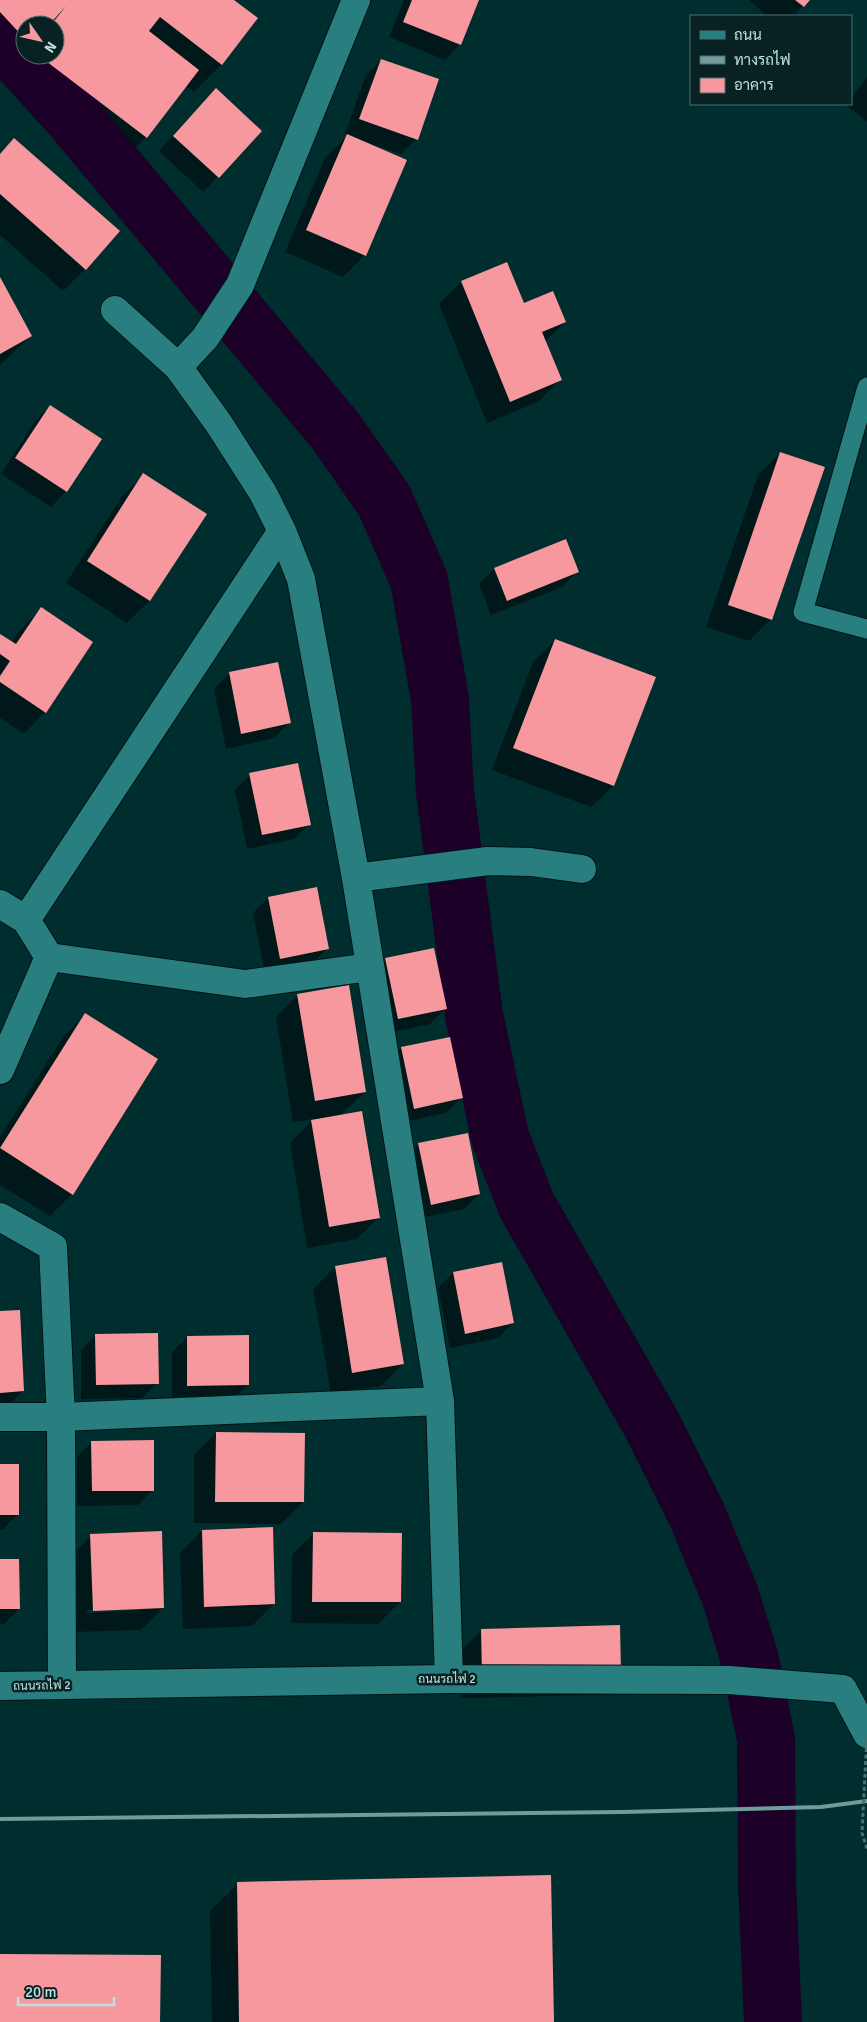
<svg xmlns="http://www.w3.org/2000/svg" width="867" height="2022" viewBox="0 0 867 2022" font-family="Signika,Sarabun,sans-serif">
<style>
.shadow{fill:#0007;fill-rule:evenodd}
.lines{fill:none;stroke-linecap:round;stroke-linejoin:round}
.river{stroke:#1c0027;stroke-width:58}
.building{fill:#f7989e}
.lane-casing{stroke:#001415;stroke-width:21}
.street-casing{stroke:#001415;stroke-width:30}
.lane{stroke:#297f80;stroke-width:19}
.street{stroke:#297f80;stroke-width:28}
.rail{stroke:#729c9b;stroke-width:4}
.path-bridge{stroke:#467172;stroke-width:3;stroke-dasharray:4 2.5;stroke-linecap:butt}
.labels{text-anchor:middle;dominant-baseline:central;stroke-width:5;stroke-linejoin:round;paint-order:stroke}
.street-label{font-size:12px;fill:#bae1e0;stroke:#082223}
</style>
<rect width="100%" height="100%" fill="#002e2f"/>
<!-- shadow -->
<path class="shadow" d="M0 0H232L222 64 194 92 185 85 146 137 118 165 5 78 25 52V55H55V25H25V51L9 66 0 57Z
M404 0H477L460 44 445 60 389 37Z
M749 0H809L793 16H767Z
M381 60 416 139 401 154 366 142 365 255 343 277 285 252 325 158 348 135 345 134 366 75Z
M867 77V121L846 105 851 104V98Z
M201 105 260 131 203 192 159 151Z
M14 140 85 269 63 291 0 235V154Z
M507 263 523 305 565 322 545 342 560 380 538 402 487 423 439 304 461 282Z
M0 280 31 336 0 365Z
M50 406 100 439 66 491 51 507 1 474 35 421Z
M780 453 771 619 749 641 706 627 758 475Z
M144 475 205 515 149 601 127 623 66 583 122 496Z
M565 541 577 572 562 587 491 615 479 584 494 569Z
M41 609 45 712 24 734 0 718V635L11 643 19 631Z
M555 640 654 677 613 786 591 807 492 770 533 662Z
M230 673 289 723 274 738 226 749 214 689Z
M250 775 309 824 294 839 247 849 235 790Z
M268 898 328 948 312 963 265 973 253 913Z
M386 959 445 1009 430 1024 383 1034 371 974Z
M298 995 365 1092 340 1116 379 1217 357 1239 307 1248 290 1143 314 1119 293 1122 276 1017Z
M85 1015 72 1194 50 1216 0 1185V1137L63 1037Z
M402 1048 461 1098 446 1113 399 1123 387 1063Z
M419 1144 479 1194 464 1209 416 1219 404 1159Z
M501 1263 513 1323 498 1338 450 1348 438 1288 453 1273Z
M335 1267 403 1364 381 1386 331 1394 313 1289Z
M0 1313 23 1391 0 1414Z
M96 1335 157 1383 142 1398 81 1399V1350Z
M187 1337 248 1384 233 1400 172 1401V1352Z
M216 1433 303 1502 281 1524 194 1523V1455Z
M92 1442 153 1490 138 1505 77 1506V1457Z
M0 1465 18 1514 3 1529H0Z
M202 1531 274 1604 252 1626 183 1629 180 1553Z
M314 1533 400 1602 378 1624 291 1623 292 1555Z
M91 1536 163 1608 141 1630 72 1632 69 1558ZM142 1608V1610L87 1613V1610Z
M0 1560 19 1609 4 1624H0Z
M482 1630 620 1673 598 1695 461 1698 460 1652Z
M238 1884 553 2022H212L210 1911Z"/>
<g class="lines">
<!-- river -->
<path class="river" d="M0 37 71 115 334 429 384 500 419 580 440 699 445 792 474 1015 500 1137 526 1204 652 1425 697 1515 730 1595 750 1660 766 1739 767 1883 773 2022"/>
</g>
<!-- building -->
<path class="building" d="M0 0H234L258 18 222 65 160 17 149 31 199 70 147 138 38 55H55V25H51L66 6 49 25H25V39L0 12Z
M412 0H479L461 45 403 22Z
M795 0H810L804 7Z
M381 59 439 79 418 140 359 119Z
M216 88 262 131 219 178 173 136Z
M347 134 407 160 366 256 306 230Z
M14 138 120 231 86 270 0 194V154Z
M507 262 524 303 553 291 566 322 542 332 562 380 510 402 461 281Z
M0 277 32 336 0 354Z
M50 405 102 439 67 492 15 458Z
M780 452 825 467 772 620 728 605Z
M143 473 207 514 150 601 87 561Z
M566 539 579 572 507 601 494 568Z
M41 607 93 642 46 713 0 682V676L10 661 0 654V634L16 644Z
M555 639 656 677 614 786 513 748Z
M278 662 291 723 241 734 229 672Z
M298 763 311 825 262 835 249 773Z
M317 887 329 949 280 959 268 897Z
M434 948 447 1009 398 1019 385 958Z
M349 985 366 1092 315 1101 297 994Z
M85 1013 158 1059 73 1195 0 1148Z
M450 1037 463 1098 414 1109 401 1047Z
M362 1111 380 1218 329 1227 311 1120Z
M468 1133 480 1194 431 1205 418 1143Z
M386 1257 404 1364 352 1373 335 1266Z
M502 1262 514 1323 465 1334 453 1272Z
M20 1310 24 1391 0 1393V1311Z
M158 1333 159 1384 96 1385 95 1334Z
M249 1335V1385L187 1386V1336Z
M216 1432 305 1433 304 1502H215Z
M154 1440V1491H92L91 1441Z
M0 1464H19V1515H0Z
M273 1527 275 1604 204 1607 202 1530Z
M162 1531 164 1608 93 1611 90 1534Z
M313 1532 402 1533 401 1602H312Z
M0 1559H19L20 1609H0Z
M620 1625 621 1673 482 1677 481 1629Z
M551 1875 554 2022H239L237 1882Z
M0 1954 161 1955 160 2022H0Z"/>
<g class="lines">
<defs>
<path id="lane" d="M867 387 803 612 867 629"/>
<path id="street" d="M115 310 178 367 219 424 263 493 282 531 301 579 356 878 440 1401 449 1679
M178 367 205 338 240 285 356 0
M356 878 488 861 531 862 582 869
M0 904 26 920 49 957 245 984 370 967
M26 920 282 531
M0 1070 49 957
M0 1217 53 1247 61 1417 62 1685
M0 1417H61L440 1401
M0 1686 449 1679 729 1680 843 1689 867 1734"/>
</defs>
<!-- lane casing -->
<use href="#lane" class="lane-casing"/>
<!-- street casing -->
<use href="#street" class="street-casing"/>
<!-- lane -->
<use href="#lane" class="lane"/>
<!-- street -->
<use href="#street" class="street"/>
<!-- rail -->
<path class="rail" d="M0 1819 623 1812 821 1807 867 1801"/>
<!-- path-bridge -->
<path class="path-bridge" d="M867 1735 862 1833 867 1849"/>
</g>
<g class="labels">
<!-- street labels -->
<g class="street-label">
<text x="447" y="1679">ถนนรถไฟ 2</text>
<text transform="translate(42 1686) rotate(-1)">ถนนรถไฟ 2</text>
</g>
</g>
<!-- legend -->
<rect x="690" y="15" width="162" height="90" fill="#082223" stroke="#4f6e6f"/>
<rect x="700" y="31" width="25" height="8" fill="#297f80" stroke="#4f6e6f"/>
<text x="734" y="40" font-size="15" fill="#bae1e0">ถนน</text>
<rect x="700" y="56" width="25" height="8" fill="#729c9b" stroke="#4f6e6f"/>
<text x="734" y="65" font-size="15" fill="#bae1e0">ทางรถไฟ</text>
<rect x="700" y="78" width="25" height="15" fill="#f7989e" stroke="#4f6e6f"/>
<text x="734" y="90" font-size="15" fill="#bae1e0">อาคาร</text>
<!-- north arrow -->
<g transform="translate(40 40) rotate(124)"><circle r="24" fill="#082223" stroke="#4f6e6f"/>
<path d="M0-4L9 19L0 12L-9 19Z" fill="#f49aa0"/>
<text y="-8" font-size="14" font-weight="bold" text-anchor="middle" fill="#bae1e0">N</text>
</g>
<!-- scale -->
<path d="M18 1997v8h96v-8" fill="none" stroke="#bae1e0" stroke-width="2.5"/>
<text x="25" y="1997" font-size="15" fill="#bae1e0" stroke="#082223" stroke-width="4" paint-order="stroke">20 m</text>
</svg>
